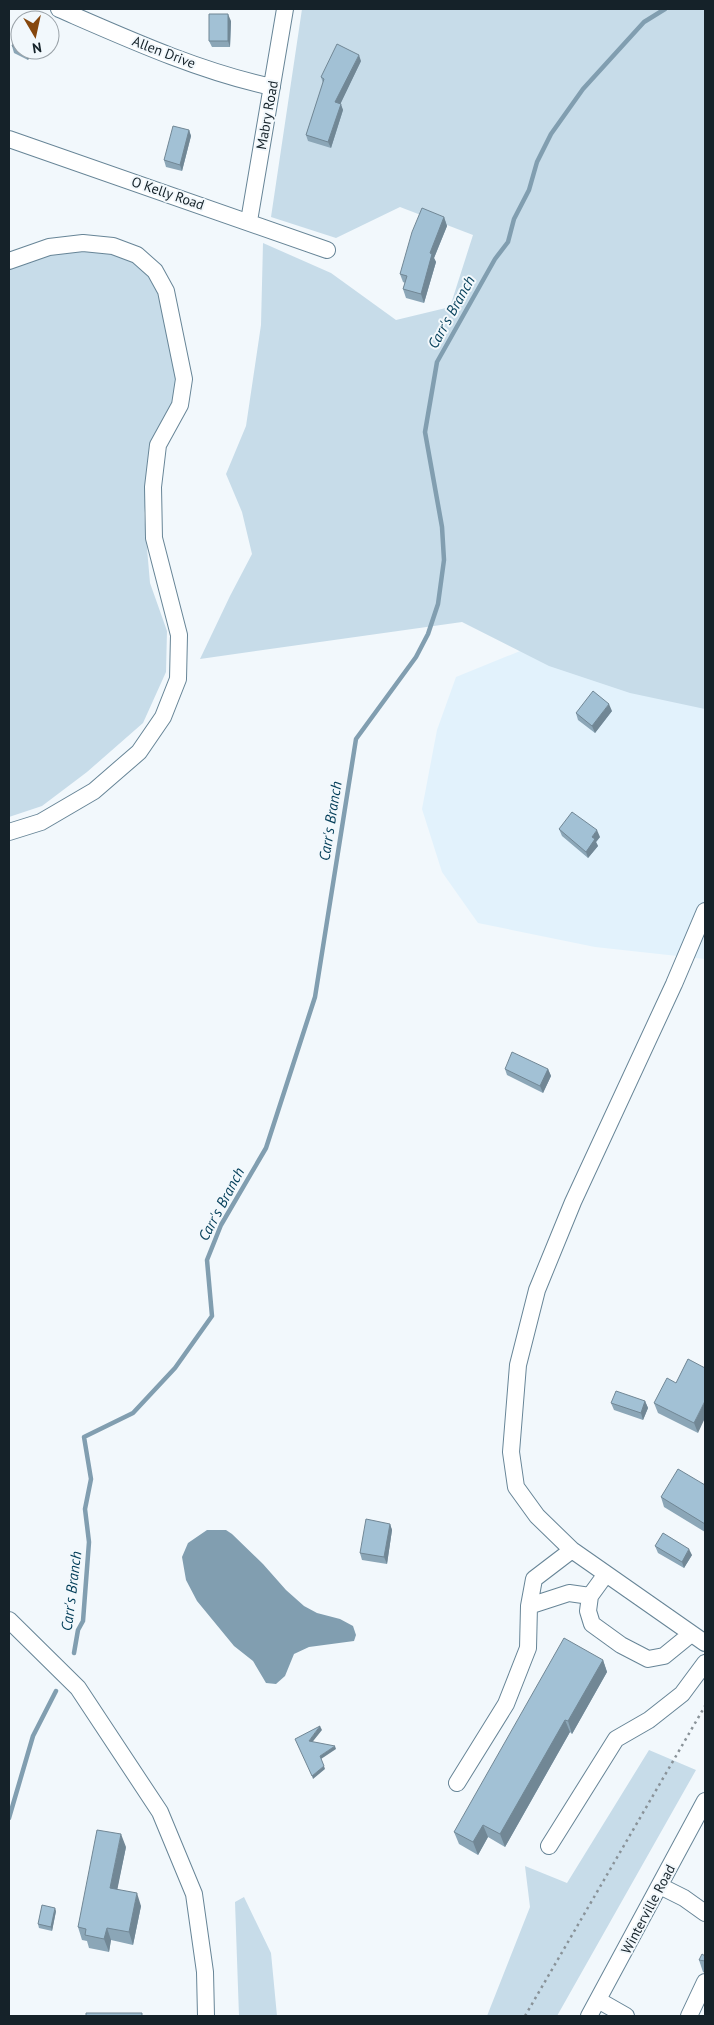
<svg xmlns="http://www.w3.org/2000/svg" width="714" height="2025" viewBox="0 0 714 2025" font-family="'PT Sans',sans-serif">
<style>
.built{fill:#e2f2fc}
.green{fill:#c7dce9}
.water{fill:#819eb0}
.lines{fill:none;stroke-linecap:round;stroke-linejoin:round}
.stream{stroke:#819eb0;stroke-width:4.5}
.minor-casing{stroke:#678597;stroke-width:18}
.path{stroke:#899298;stroke-width:2.5;stroke-dasharray:2.5 4;stroke-linecap:butt}
.minor{stroke:#fff;stroke-width:16}
.wall{fill:#8ba6b7}
.shaded-wall{fill:#718795}
.building{fill:#a2c1d5;stroke:#718795}
.labels{text-anchor:middle;dominant-baseline:central;stroke-width:4;stroke-linejoin:round;paint-order:stroke}
.street-label{font-size:14px;fill:#152229;stroke:#f2f8fc}
.water-label{font-size:15px;font-style:italic;fill:#033e59;stroke:#f2f8fc}
</style>
<rect width="100%" height="100%" fill="#f2f8fc"/>
<!-- built -->
<path class="built" d="M525 649 705 686V959L595 947 478 923 442 872 422 809 437 730 456 677Z"/>
<!-- green -->
<path class="green" d="M302 9H705V709L630 693 549 666 462 622 200 659 230 596 252 554 242 512 226 474 246 426 261 325 263 243 331 273 396 320 450 307 473 235 400 207 336 238 271 217Z
M82 249 122 253 152 276 164 299 179 386 150 476 144 513 150 583 167 631 166 672 143 723 87 772 42 806 9 817V268L52 251Z
M649 1750 696 1770 557 2016H487L530 1907 525 1866 567 1883Z
M244 1897 271 1953 277 2016H239L235 1902Z"/>
<!-- water -->
<path class="water" d="M207 1530H226L232 1534 263 1564 286 1590 304 1606 317 1613 340 1619 353 1626 356 1635 354 1641 309 1647 294 1654 285 1676 276 1684 266 1683 253 1661 234 1646 197 1601 186 1580 182 1557 188 1543Z"/>
<g class="lines">
<!-- stream -->
<path class="stream" d="M74 1653 78 1630 83 1621 89 1542 85 1509 91 1479 84 1437 133 1413 175 1368 212 1316 207 1260 221 1225 266 1148 315 997 356 739 416 657 428 634 438 604 444 560 442 527 425 432 437 362 495 259 508 242 514 219 529 190 537 162 551 134 583 89 644 22 665 9
M9 1818 33 1736 56 1691"/>
<defs>
<path id="minor" d="M59 9C128 39 198 71 272 87
M9 139 327 250
M249 221 285 9
M9 261 49 247 83 243 113 246 137 255 155 271 166 291 184 379 180 405 158 445 153 487 154 538 179 635 178 679 163 717 139 752 94 791 41 822 9 832
M705 911 674 984 573 1202 537 1290 518 1365 511 1452 516 1487 537 1516 572 1550 705 1643
M606 1574 590 1596 588 1611 592 1624 621 1645 648 1659 664 1656 691 1634
M529 1606 534 1579 572 1550
M9 1620 78 1688 160 1812 194 1894 205 1972 206 2016
M457 1783 506 1704 528 1648 529 1606 569 1593 590 1596
M549 1846 616 1739 649 1720 682 1694 705 1663
M660 1886 684 1898 705 1913
M598 2000 626 2016
M589 2016 705 1801
M689 2016 705 1982"/>
</defs>
<!-- minor casing -->
<use href="#minor" class="minor-casing"/>
<!-- path -->
<path class="path" d="M525 2016 705 1706"/>
<!-- minor -->
<use href="#minor" class="minor"/>
</g>
<!-- wall -->
<path class="wall" d="M231 21 230 47H212L209 41Z
M12 46 20 50H33L28 60 14 53Z
M361 61 340 104 343 110 331 148 308 141 306 135 323 83 321 77Z
M189 130 191 136 182 171 166 167 164 160Z
M444 217 447 226 434 258 436 262 424 303 406 298 403 289 405 283 403 282 400 274Z
M612 711 595 733 578 720 576 713Z
M559 829 600 837 596 842 598 846 588 858 562 836Z
M505 1069H548L551 1076 543 1093 507 1075Z
M688 1359 698 1433 658 1413 654 1403 676 1383Z
M645 1401 648 1408 643 1420 614 1410 611 1403Z
M705 1485V1532L664 1507 661 1497Z
M390 1524 392 1530 387 1564 362 1560 360 1553Z
M655 1546 692 1555 684 1568 658 1553Z
M603 1660 607 1672 572 1734 570 1732 505 1847 488 1837 478 1855 459 1844 454 1832Z
M126 1847 117 1889 141 1906 133 1945 111 1940 109 1952 89 1948 87 1941 82 1940 78 1927Z
M56 1911 52 1931 39 1928 38 1924Z
M705 1956V1973L703 1972 699 1960Z"/>
<!-- shaded-wall -->
<path class="shaded-wall" d="M228 14 231 21 230 47 228 41Z
M27 50H33L28 60 25 53Z
M359 55 361 61 338 109 335 102Z
M341 104 343 110 331 148 328 142Z
M189 130 191 136 182 171 180 165Z
M444 217 447 226 434 258 436 262 424 303 421 294 430 253Z
M609 704 612 711 595 733 592 726Z
M597 830 600 837 596 842 598 846 588 858 586 852 592 837Z
M548 1069 551 1076 543 1093 540 1086Z
M645 1401 648 1408 643 1420 641 1413Z
M705 1401V1418L698 1433 694 1423Z
M390 1524 392 1530 387 1564 384 1557Z
M689 1549 692 1555 684 1568 682 1562Z
M603 1660 607 1672 572 1734 568 1721Z
M565 1720 570 1732 505 1847 500 1834Z
M320 1726 322 1730 310 1745 309 1741Z
M335 1746 336 1749 321 1759 320 1756Z
M324 1766 325 1769 313 1779 312 1776Z
M483 1825 488 1837 478 1855 473 1842Z
M121 1834 126 1847 115 1901 110 1888Z
M137 1893 141 1906 133 1945 129 1932Z
M55 1908 56 1911 52 1931 51 1927Z
M107 1928 111 1940 109 1952 104 1939Z"/>
<!-- building -->
<path class="building" d="M209 14H228V41H209Z
M20 30V50H27L25 53 12 46Z
M337 44 359 55 335 102 341 104 328 142 306 135 324 79 321 77Z
M173 126 189 130 180 165 164 160Z
M422 208 444 217 430 253 432 254 421 294 403 289 407 276 400 274 412 232Z
M593 691 609 704 592 726 576 713Z
M572 812 597 830 592 837 595 839 586 852 559 829Z
M512 1052 548 1069 540 1086 505 1069Z
M688 1359 705 1368V1401L694 1423 654 1403 667 1378 676 1383Z
M616 1391 645 1401 641 1413 611 1403Z
M678 1469 705 1485V1524L661 1497Z
M366 1519 390 1524 384 1557 360 1553Z
M663 1533 689 1549 682 1562 655 1546Z
M564 1638 603 1660 568 1721 565 1720 500 1834 483 1825 473 1842 454 1832Z
M320 1726 309 1741 335 1746 320 1756 324 1766 312 1776 295 1739Z
M97 1830 121 1834 110 1888 137 1893 129 1932 107 1928 104 1939 85 1935 86 1929 78 1927Z
M42 1905 55 1908 51 1927 38 1924Z
M702 1954 705 1956V1961L699 1960Z
M86 2013H142V2016H86Z"/>
<g class="labels">
<!-- street labels -->
<g class="street-label">
<text transform="translate(164 52) rotate(21)">Allen Drive</text>
<text transform="translate(267 115) rotate(-80)">Mabry Road</text>
<text transform="translate(168 193) rotate(19)">O Kelly Road</text>
<text transform="translate(648 1909) rotate(-62)">Winterville Road</text>
</g>
<!-- water labels -->
<g class="water-label">
<text transform="translate(451 312) rotate(-61)">Carr's Branch</text>
<text transform="translate(330 821) rotate(-81)">Carr's Branch</text>
<text transform="translate(221 1204) rotate(-62)">Carr's Branch</text>
<text transform="translate(71 1591) rotate(-83)">Carr's Branch</text>
</g>
</g>
<!-- border -->
<rect width="714" height="2025" fill="none" stroke="#152229" stroke-width="20"/>
<!-- north arrow -->
<g transform="translate(35 35) rotate(171)"><circle r="24" fill="#f2f8fc" stroke="#9aa2a8"/>
<path d="M0-4L9 19L0 12L-9 19Z" fill="#86470d"/>
<text y="-8" font-size="14" font-weight="bold" text-anchor="middle" fill="#152229">N</text>
</g>
</svg>
